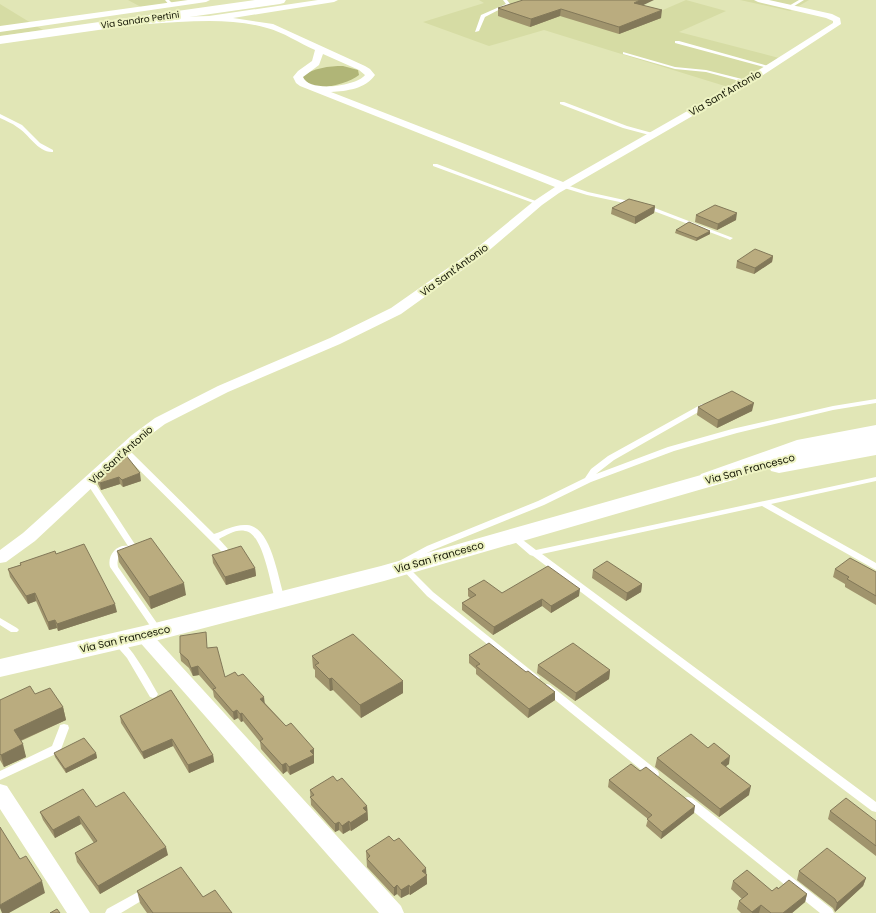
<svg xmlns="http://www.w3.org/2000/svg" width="876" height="913" viewBox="0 0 876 913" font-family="Poppins,sans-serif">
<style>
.built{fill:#d6dca4}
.green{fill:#b0b577}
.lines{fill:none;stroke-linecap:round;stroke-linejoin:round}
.lane{fill:#fff;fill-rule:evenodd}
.street{fill:#fff;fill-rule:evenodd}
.secondary{fill:#fff;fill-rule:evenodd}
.primary{fill:#fff;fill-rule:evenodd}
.highway{fill:#fff;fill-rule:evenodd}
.wall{fill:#a0946d}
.shaded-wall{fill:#827859}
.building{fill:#baac7f;stroke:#827859}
.labels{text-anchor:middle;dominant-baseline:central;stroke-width:4;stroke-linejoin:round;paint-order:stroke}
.far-street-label{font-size:9px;fill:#131504;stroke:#eef3c3}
.street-label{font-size:10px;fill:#131504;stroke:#eef3c3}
</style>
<rect width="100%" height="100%" fill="#e1e6b6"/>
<!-- built -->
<path class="built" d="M128 0H194L141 7Z
M479 0H567L656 13 686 0 726 11 679 32 779 58 728 87 544 30 489 46 423 22 484 3Z
M740 0H809L790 11Z
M0 4 31 23 43 30 0 36Z"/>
<!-- green -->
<path class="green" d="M343 66 358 70 359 75C349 83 322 91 310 85 307 83 304 79 301 77 313 68 329 66 343 66Z"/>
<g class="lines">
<!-- lane -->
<path class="lane" d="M165 0H169L174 5 170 6Z
M503 0H507L510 4 485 17 479 31 475 32 481 15 506 4Z
M799 0H804L791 8 787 7Z
M675 41H679L772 67 768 68 675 43Z
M623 52 675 67 706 70 750 81 747 83 706 72 675 69 623 54Z
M560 102H564L627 126 656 134 653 136 623 128 560 104Z
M0 114 22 125 40 143 53 150V152C38 153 29 134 17 127 12 123 6 121 0 118Z
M433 164H437L541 203 538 205 536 204 433 166Z
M563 184 588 192 647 205 733 238 730 240 728 239 643 207 587 195 561 187 560 186Z
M876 399V403L833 410 737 433 674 451 591 482 544 505 433 550 405 564 433 592 538 676 540 678 538 680 535 682 532 680 427 596 400 567 403 564 400 562 401 560 427 546 538 501 585 478 591 469 608 456 702 404H708L709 406 614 460 596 474 668 447 732 429 833 406Z
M121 448H127L214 534C225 530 235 524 247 525 272 527 278 580 285 599L283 601H277L275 599C270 583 263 533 245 531 236 529 227 535 219 539L228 549 224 552 221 551 121 452 120 450Z
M876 477V481L771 504 876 563V570L762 506 542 554 876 802V812L872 811 533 556 530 555 508 536 509 534H515L536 550Z
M87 480H93L136 546 135 548C126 550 115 554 118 567L161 629 163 631 161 633H155L110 567C107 556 116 544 128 546L86 482Z
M0 618 17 628 19 630 17 632H11L0 625Z
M117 638C129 641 151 682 158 694L156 697 153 698 150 697 127 658 114 643 112 641 114 639Z
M547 684 550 685 658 771 659 774 658 777 654 778 650 777 544 691 542 688 544 685Z
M64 724 68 725 69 728 60 752 0 780V771L52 746 59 728 60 725Z
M688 797 692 798 832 909 834 913H820L684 804 683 801 684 798Z
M147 887 151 889 153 892 151 895 121 913H105L107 909Z"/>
<!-- street -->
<path class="street" d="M188 0H210L206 2 0 32V26Z
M318 0H338L334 2 233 18 273 24 365 66 370 69 375 75C365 89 347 91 331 92L563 182 754 73 833 23V21L826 18 758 2 754 0H769L832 14 840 18 841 24 760 77 559 193 542 205 486 253 401 314 340 344 228 392 165 424 142 441 35 541 6 562 0 563V550L23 533 132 435 155 418 218 386 330 338 391 308 478 247 534 201 555 187 300 86 296 83 293 77 298 71 312 61 315 50C299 43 283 32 267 28 229 17 186 22 147 24L143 21 147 18 209 16ZM323 54 359 70 365 75C357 86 309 93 303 77L319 65Z
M143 629 149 631 401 906 404 913H379L137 639 134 635 137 631Z
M0 784 7 786 90 913H67L0 809Z"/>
<!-- secondary -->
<path class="secondary" d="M255 0H286L284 3 280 4 0 44V36Z"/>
<!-- primary -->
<path class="primary" d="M876 435V447L789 465 781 463 778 458 781 453 789 451Z
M729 467 737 469 740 474 737 479 384 581 143 644 0 677V659L143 626 381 566Z"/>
<!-- highway -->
<path class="highway" d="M876 425V437L810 450 792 457 876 441V455L779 473 771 471 768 465 709 486 701 484 698 479 701 474 797 440Z"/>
</g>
<!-- wall -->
<path class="wall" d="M643 5 661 18 619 34 560 16 530 27 498 16V8Z
M655 206 654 213 635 224 611 214 612 208Z
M696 215 736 220 717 230 695 222Z
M676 230 710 234 696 241 675 233Z
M773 256 772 262 754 274 736 268 737 261Z
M698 407 752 411 717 428 697 415Z
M116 458 141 481 123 487 120 484 101 490 98 484 96 477Z
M117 551 186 595 151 609 119 562Z
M56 554 117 612 58 631 57 628 49 630 36 601 28 604 10 577 8 569 20 565V563Z
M212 555 255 568 256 576 226 585 213 563Z
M835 569 876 572V605L845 587V584L833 577Z
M593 570 642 584 641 592 626 601 592 578Z
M468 589 502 593 579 596 551 613 542 606 493 635 462 610V603L470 598 468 596Z
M208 648 225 677 265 703 286 726 314 749V763L290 775 287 771 283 774 261 749 260 742 243 721 241 722 238 718 234 720 214 697 213 691 199 675 193 676 189 668 181 661 180 653Z
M469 655 526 672 555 692V700L528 718 476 674V669L469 663Z
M312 656 403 693 361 718 333 690 330 691 315 677V670L313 668Z
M538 665 610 670 609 679 575 701 537 673Z
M35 694 63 707 66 720 21 741 26 757 4 767 0 760V700Z
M120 716 213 755 214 762 189 773 173 746 144 759 121 723Z
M54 753H96L97 758 66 773 55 757Z
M657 758 729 764 726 766 749 795 719 817 655 767Z
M640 771 694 813 661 839 646 826 648 819 608 787 609 780Z
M337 781 367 806 368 820 351 831 350 830 343 834 339 830 335 832 311 805 310 790Z
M96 807 168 855 100 894 77 862 75 853 94 843 81 824 55 838 43 820 40 812Z
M830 811 876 821V856L828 819Z
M366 851 426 875H427V884L410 895 409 894 401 898 397 894 394 896 367 867Z
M799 871 866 878 863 886 835 912 833 908 797 880Z
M733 881 772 891 778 889 807 894 805 902 792 913H741L737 909 739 901 742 899 731 889Z
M137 891 203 897 232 913H147L140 903Z"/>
<!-- shaded-wall -->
<path class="shaded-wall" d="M640 0H654L633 10 634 3Z
M561 9 560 16 530 27 531 19Z
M662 10 661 18 619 34V27Z
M655 206 654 213 635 224V217Z
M737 213 736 220 717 230 718 224Z
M710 231V234L696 241 697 238Z
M773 256 772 262 754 274 755 268Z
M754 403 752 411 717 428 718 420Z
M140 473 141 481 123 487 122 480Z
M119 477 120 484 101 490 100 483Z
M255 568 256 576 226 585 225 577Z
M184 583 186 595 151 609 149 597Z
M642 584 641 592 626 601 627 593Z
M580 589 579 596 551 613V606Z
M35 593 36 601 28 604 26 596Z
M542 599V606L493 635 494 627Z
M115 604 117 612 58 631 57 624Z
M55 620 57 628 49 630 48 622Z
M198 666 199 675 193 676 191 668Z
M610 670 609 679 575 701 576 693Z
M332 678 333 690 330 691 329 679Z
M403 681V693L361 718 360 705Z
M555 692V700L528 718 529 709Z
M264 697 265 705 260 699Z
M63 707 66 720 17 742 14 730Z
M237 710 238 718 234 720 233 712Z
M242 713 243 721 241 722 240 714Z
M172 739 173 746 144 759 142 752Z
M23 744 26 757 4 767 1 755Z
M314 749V763L290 775 289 767 310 751Z
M96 753 97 758 66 773 65 769Z
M213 755 214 762 189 773 188 765Z
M730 756 729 764 719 771 721 763Z
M286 763 287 771 283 774 282 765Z
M751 786 749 795 719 817 720 809Z
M367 806 368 820 351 831 350 823 363 808Z
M695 806 694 813 661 839 662 832Z
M79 816 81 824 55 838 53 830Z
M349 821 350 830 343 834 342 826Z
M339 822V830L335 832V824Z
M166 847 168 855 100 894 98 886Z
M426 868 427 884 410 895V887L422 871Z
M866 878 863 886 835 912 837 903Z
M42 881 45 893 9 913H2L0 908V905Z
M397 885V894L394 896V888Z
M409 885V894L401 898V890Z
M807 894 805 902 792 913H783Z
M761 905 759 913H752V912Z"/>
<!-- building -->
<path class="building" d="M523 0H640L634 3 662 10 619 27 561 9 531 19 498 8Z
M629 199 655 206 635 217 612 208Z
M715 205 737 213 718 224 696 215Z
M689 222 710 231 697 238 676 230Z
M755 249 773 256 755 268 737 261Z
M732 391 754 403 718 420 698 407Z
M125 454 140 473 122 480 119 477 100 483 96 477 116 458Z
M151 538 184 583 149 597 117 551Z
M84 544 115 604 57 624 55 620 48 622 35 593 26 596 8 569 21 565 20 563 55 551 56 554Z
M241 546 255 568 225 577 212 555Z
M850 558 876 572V596L847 579 849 577 835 569Z
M607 561 642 584 627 593 593 570Z
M548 566 580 589 551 606 542 599 494 627 462 603 476 595 468 589 484 580 502 593Z
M206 632 207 648 217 647 225 677 235 672 238 676 243 674 264 697 260 699 286 726 291 723 314 749 310 751 314 755 289 767 286 763 282 765 260 741 263 739 242 713 240 714 237 710 233 712 213 689 216 688 198 666 191 668 188 660 180 653V636Z
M353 634 403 681 360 705 332 678 329 679 315 665 319 663 312 656Z
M489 643 526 672 528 671 555 692 529 709 476 666 480 664 469 655Z
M573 643 610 670 576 693 538 665Z
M30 686 35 694 50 688 63 707 14 730 23 744 1 755 0 754V700Z
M171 690 213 755 188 765 172 739 142 752 120 716Z
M691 734 708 748 714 743 730 756 721 763 751 786 720 809 657 758Z
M84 738 96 753 65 769 54 753Z
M631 764 640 771 646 767 695 806 662 832 647 819 652 815 609 780Z
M333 776 337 781 342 778 367 806 363 808 367 812 350 823 349 821 342 826 339 822 335 824 310 797 314 795 310 790Z
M83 789 96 807 124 792 166 847 98 886 75 853 97 841 79 816 53 830 40 812Z
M846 798 876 821V846L830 811Z
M0 827 20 859 26 856 42 881 0 905Z
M389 836 394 841 399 838 426 868 422 871 427 875 410 887 409 885 401 890 397 885 394 888 367 859 370 856 366 851Z
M827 848 866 878 837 903 835 899 799 871Z
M181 867 203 897 215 890 232 913H153L137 891Z
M747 870 772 891 777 887 778 889 789 880 807 894 783 913H771L761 905 752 912 739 901 748 894 733 881Z
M57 909 60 913H50Z"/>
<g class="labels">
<!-- far-street labels -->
<g class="far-street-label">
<text transform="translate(140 20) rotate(-8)">Via Sandro Pertini</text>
</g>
<!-- street labels -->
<g class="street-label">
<text transform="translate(725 93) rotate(-30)">Via Sant'Antonio</text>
<text transform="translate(454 270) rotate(-36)">Via Sant'Antonio</text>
<text transform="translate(121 455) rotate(-42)">Via Sant'Antonio</text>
<text transform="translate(750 469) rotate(-15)">Via San Francesco</text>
<text transform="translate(439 557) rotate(-16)">Via San Francesco</text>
<text transform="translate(125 639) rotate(-13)">Via San Francesco</text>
</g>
</g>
</svg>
